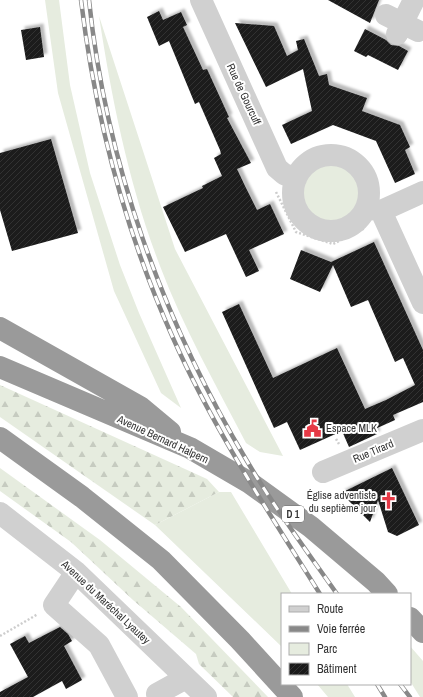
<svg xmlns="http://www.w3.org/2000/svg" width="423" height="697" viewBox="0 0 423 697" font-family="'Archivo Narrow',sans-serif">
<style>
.green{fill:#e6ecdf}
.forest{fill:url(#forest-firs)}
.building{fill:url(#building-hatch);filter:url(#shadow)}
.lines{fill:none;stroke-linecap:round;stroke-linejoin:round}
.path{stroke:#cdcdcd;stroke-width:2.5;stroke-dasharray:2 2;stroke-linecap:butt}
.minor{stroke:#d0d0d0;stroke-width:22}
.highway{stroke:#9a9a9a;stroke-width:22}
.rail-casing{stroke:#888;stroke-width:4.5}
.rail{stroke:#fff;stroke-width:3;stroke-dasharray:9;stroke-linecap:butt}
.labels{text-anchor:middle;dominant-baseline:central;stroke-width:4;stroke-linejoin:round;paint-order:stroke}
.shield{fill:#fff;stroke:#707070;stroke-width:1}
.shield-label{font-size:10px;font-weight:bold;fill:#333}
.street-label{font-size:11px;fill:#333;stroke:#fff}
.poi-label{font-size:11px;fill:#333;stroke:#fff;text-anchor:start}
</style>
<defs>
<pattern id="forest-firs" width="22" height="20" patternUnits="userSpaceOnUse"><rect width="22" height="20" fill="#e6ecdf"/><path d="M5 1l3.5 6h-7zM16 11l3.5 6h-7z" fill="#c6cbc0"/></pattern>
<pattern id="building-hatch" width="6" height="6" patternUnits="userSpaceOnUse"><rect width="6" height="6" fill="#1a1a1a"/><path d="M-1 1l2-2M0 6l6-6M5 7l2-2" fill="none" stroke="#333"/></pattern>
<filter id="shadow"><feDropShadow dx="3.5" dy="-3.5" stdDeviation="1" flood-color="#0004"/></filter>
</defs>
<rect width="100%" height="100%" fill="#fff"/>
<!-- green -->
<path class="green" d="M45 0H59L70 85 90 173 120 265 139 313 181 408 161 393 114 291 58 93Z
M99 16 175 249 283 456 260 452 246 443C216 385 183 327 160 266 129 185 112 101 99 16Z
M300 192a31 31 0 1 1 62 0a31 31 0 1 1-62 0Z
M219 492H231L292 594H282V647L155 525Z
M410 646 423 661V697H420L410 681Z
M317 684H347L355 697H328Z"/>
<!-- forest -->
<path class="forest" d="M0 385 207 479 219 492 155 525 0 417Z
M0 468 100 540 181 607 268 697H233L199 664 196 654 133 600 71 542 0 491Z"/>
<!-- building -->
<path class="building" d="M328 0H379L370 23Z
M159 11 163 20 181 12 187 25 183 27 203 70 207 69 229 117 227 118 251 163 237 169 245 186 257 210 270 204 284 234 249 250 259 271 246 277 226 234 185 252 163 207 203 188 202 186 222 176 214 158 221 154 220 150 199 102 195 104 169 41 159 46 147 17Z
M235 23 274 26 287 56 298 50 296 41 304 39 319 76 327 74 329 85 367 98 362 111 400 125 410 147 405 150 415 174 395 183 376 141 333 125 291 144 282 125 312 111 303 69 266 87Z
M40 27 44 57 26 60 21 30Z
M365 29 386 40 391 45 399 46 408 51 398 70 368 55 366 57 354 51Z
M51 139 78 233 12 251 0 210V153Z
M374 242 423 350V402L393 415 395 420 375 429 377 434 349 447 342 431 300 450 287 422 274 428 222 312 239 304 273 378 337 348 365 409 386 400 415 385 403 358 395 362 368 300 351 307 333 265 320 292 290 279 301 250 331 262Z
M392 468 419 525 397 536 388 532 378 500 370 522 341 493Z
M60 627 68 634 72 641 64 646 82 680 66 689 62 681 33 697H0V692L28 677 10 644 25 636 29 643Z"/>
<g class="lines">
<!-- path -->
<path class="path" d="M276 192 296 232 333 244 365 228
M336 439 339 444
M0 636 38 614"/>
<!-- minor -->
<path class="minor" d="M201 0 277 168 284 174 296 179
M386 15 418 31
M397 34 414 0
M293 193a38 38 0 1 1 76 0a38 38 0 1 1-76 0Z
M368 208 381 211 423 192
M381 211 423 303
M323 472 423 430
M0 513 76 572 206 697
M76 572 54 605 99 645 127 697
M157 694 186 678"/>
<!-- highway -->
<path class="highway" d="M0 328 140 407 170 432
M0 367 190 448 250 483 311 527 376 582 387 594
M0 438 82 497 161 560 240 640 292 697
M410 618 423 632"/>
<defs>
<path id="rail" d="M81 0C95 116 125 231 173 338 213 428 268 511 320 594
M89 0C106 163 163 321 247 461 274 507 306 550 337 594
M377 684 385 697
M400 684 410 697"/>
</defs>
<!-- rail casing -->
<use href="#rail" class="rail-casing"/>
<!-- rail -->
<use href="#rail" class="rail"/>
</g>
<!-- icons -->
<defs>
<symbol id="civic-bare" viewBox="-9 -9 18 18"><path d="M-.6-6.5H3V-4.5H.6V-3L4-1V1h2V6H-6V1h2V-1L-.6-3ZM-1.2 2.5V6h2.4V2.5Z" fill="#e63946" stroke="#fff" stroke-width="2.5" paint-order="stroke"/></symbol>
<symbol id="church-bare" viewBox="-9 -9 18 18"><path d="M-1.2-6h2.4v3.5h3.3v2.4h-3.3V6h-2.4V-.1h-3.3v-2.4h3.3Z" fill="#e63946" stroke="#fff" stroke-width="2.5" paint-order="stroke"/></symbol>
</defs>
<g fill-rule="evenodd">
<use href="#civic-bare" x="300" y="416" width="25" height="25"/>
<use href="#church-bare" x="376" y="488" width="25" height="25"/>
</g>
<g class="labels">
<!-- shield labels -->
<rect class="shield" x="282" y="506" width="22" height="16" rx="3"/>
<g class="shield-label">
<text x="293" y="514">D 1</text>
</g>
<!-- street labels -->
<g class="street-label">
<text transform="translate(244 94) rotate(65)">Rue de Gourcuff</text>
<text transform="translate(163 439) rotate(25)">Avenue Bernard Halpern</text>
<text transform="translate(373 451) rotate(-23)">Rue Tirard</text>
<text transform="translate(106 602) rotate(43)">Avenue du Maréchal Lyautey</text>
</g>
<!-- poi labels -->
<g class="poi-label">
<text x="326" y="428">Espace MLK</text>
<text x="376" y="495" text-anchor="end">Église adventiste<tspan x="376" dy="13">du septième jour</tspan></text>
</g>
</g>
<!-- legend -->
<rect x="281" y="593" width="130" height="92" fill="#ffffff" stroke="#adadad"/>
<rect x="289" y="606" width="20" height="6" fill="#d0d0d0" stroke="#adadad"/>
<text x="317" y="613" font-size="12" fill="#333333">Route</text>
<rect x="289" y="626" width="20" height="6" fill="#888888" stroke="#adadad"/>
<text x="317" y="633" font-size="12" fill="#333333">Voie ferrée</text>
<rect x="289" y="643" width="20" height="12" fill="#e6ecdf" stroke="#adadad"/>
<text x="317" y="653" font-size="12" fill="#333333">Parc</text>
<rect x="289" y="663" width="20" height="12" fill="url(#building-hatch)" stroke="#adadad"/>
<text x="317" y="673" font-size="12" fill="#333333">Bâtiment</text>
</svg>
